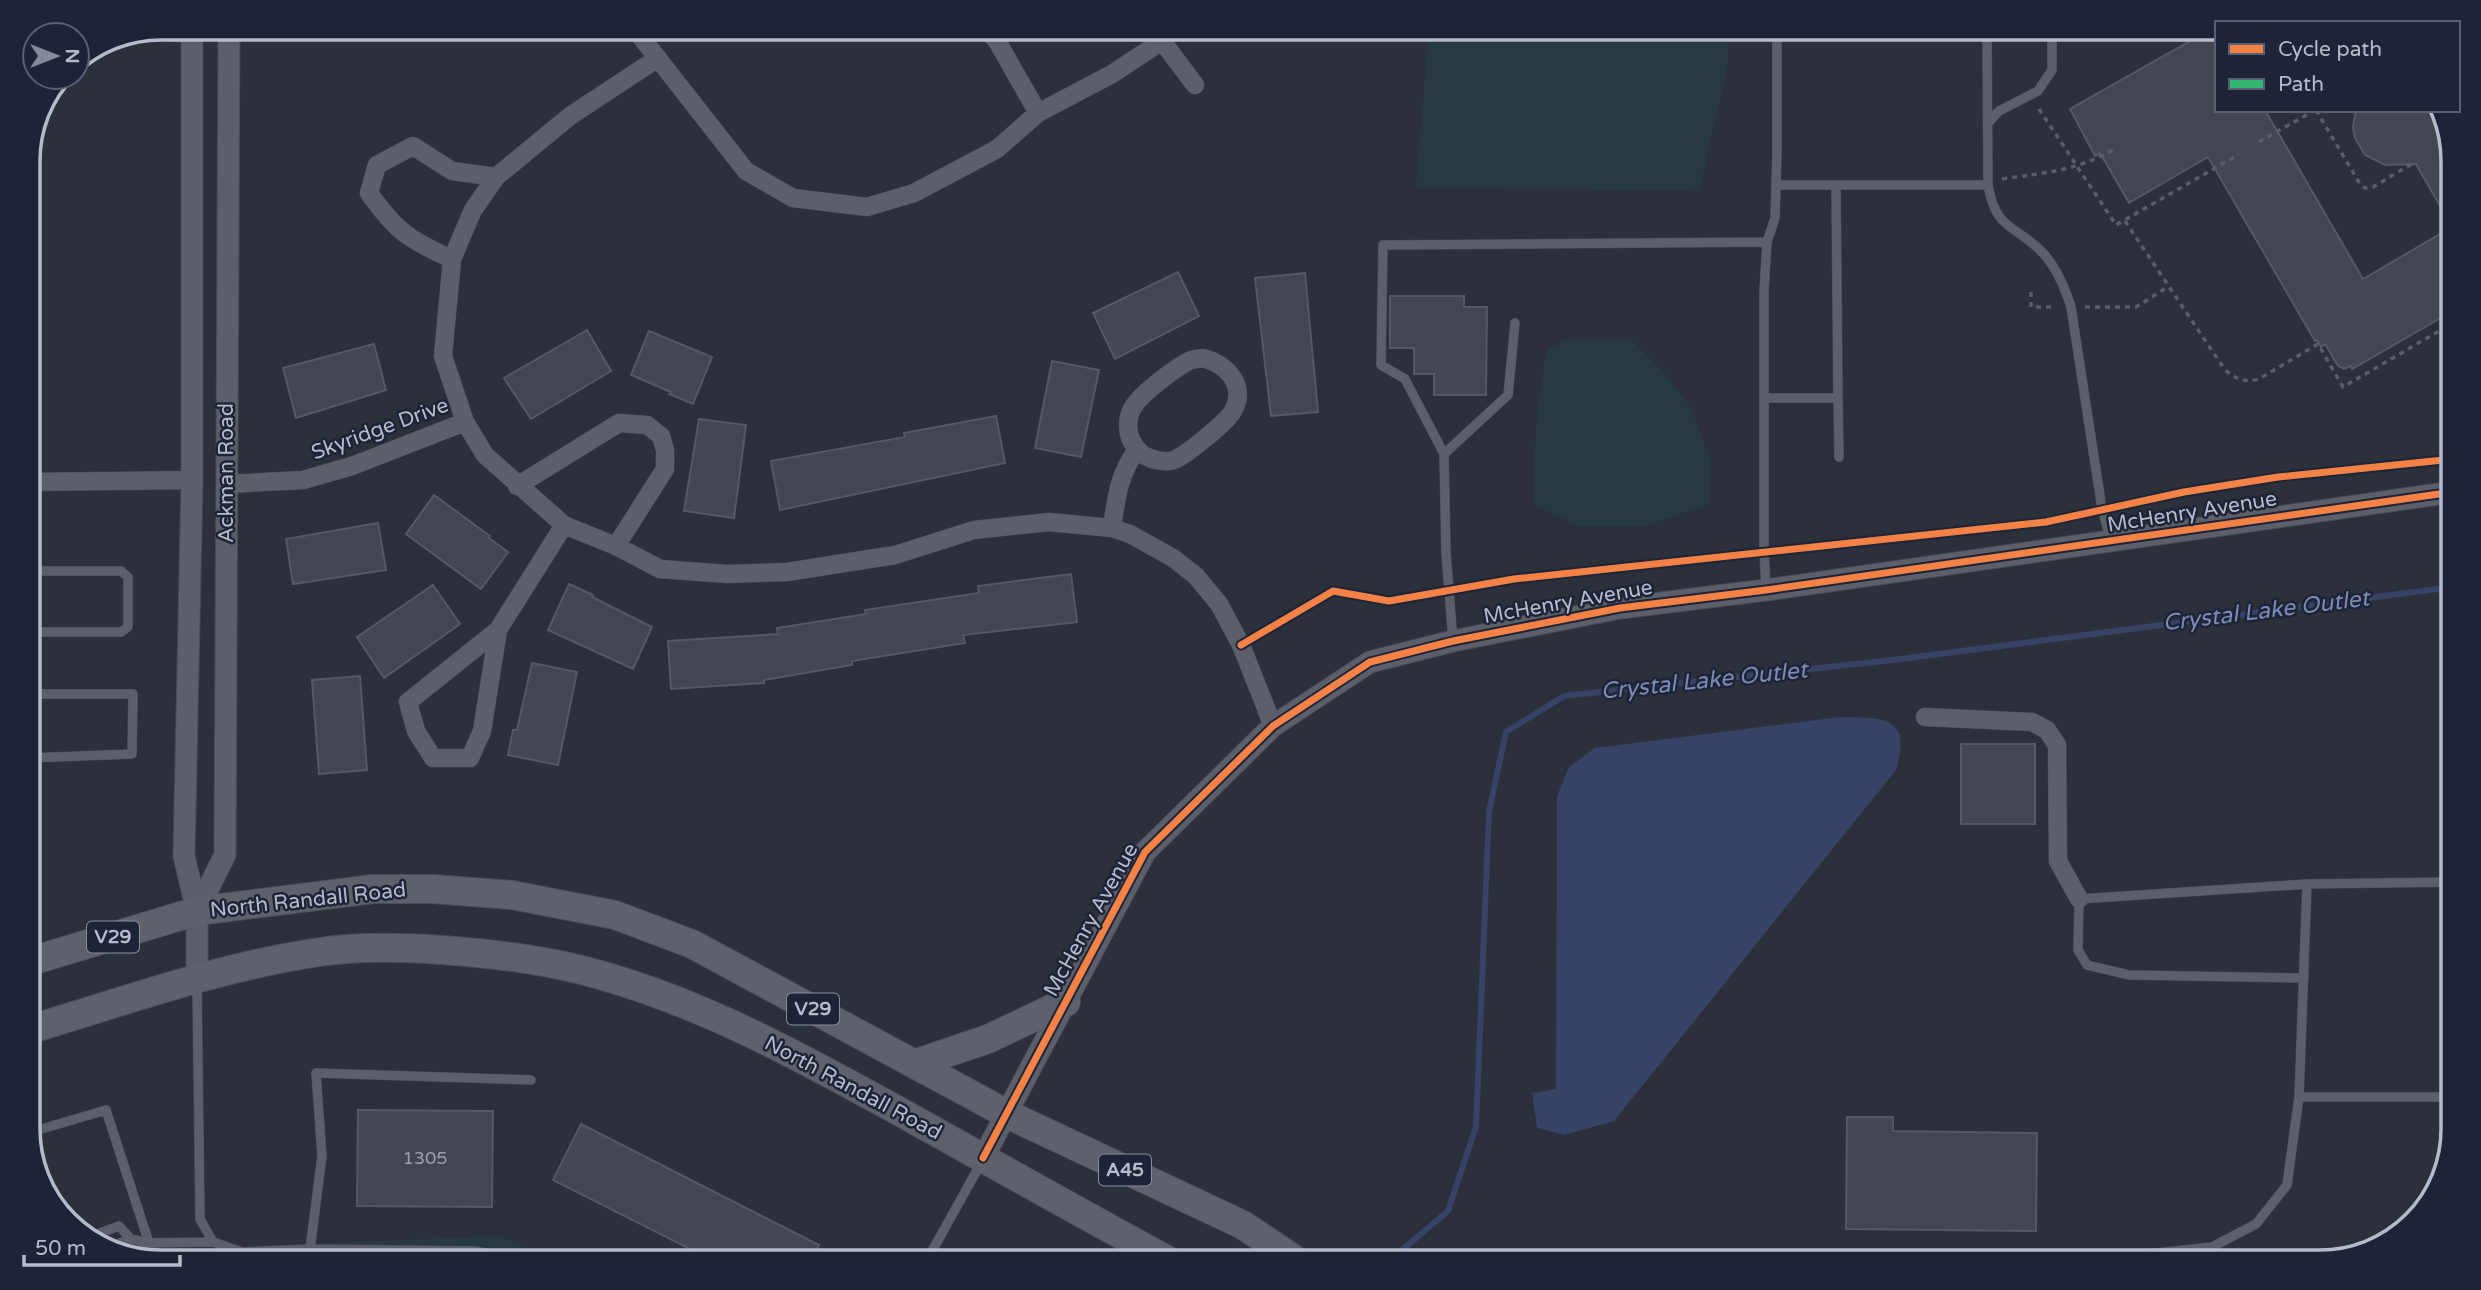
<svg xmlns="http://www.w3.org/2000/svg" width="2481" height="1290" viewBox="0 0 2481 1290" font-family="'Varela Round',sans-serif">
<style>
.green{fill:#273a42}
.water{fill:#364266}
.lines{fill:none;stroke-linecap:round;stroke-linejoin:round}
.stream{stroke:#364266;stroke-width:6}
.building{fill:#434650;stroke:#535863;stroke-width:2}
.service-casing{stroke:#484b54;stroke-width:10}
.minor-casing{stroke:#484b54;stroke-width:19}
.tertiary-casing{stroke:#484b54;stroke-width:23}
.primary-casing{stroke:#494d58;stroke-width:30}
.path{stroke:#595d66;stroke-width:3.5;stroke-dasharray:5 5;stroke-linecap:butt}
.service{stroke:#5c5f69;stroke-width:9}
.minor{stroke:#5c5f69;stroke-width:18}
.tertiary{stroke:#5c5f69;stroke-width:21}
.primary{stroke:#5e616b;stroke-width:28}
.quiet{stroke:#33b770;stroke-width:5;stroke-dasharray:10 5;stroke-linecap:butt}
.cycleway-casing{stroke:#1d2437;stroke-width:11}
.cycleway{stroke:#f48246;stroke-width:7}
.labels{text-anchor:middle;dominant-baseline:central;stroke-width:5;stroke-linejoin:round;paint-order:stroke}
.number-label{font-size:18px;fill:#999ead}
.shield{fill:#1d2437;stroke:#888e9f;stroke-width:2}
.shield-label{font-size:19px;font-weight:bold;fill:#b6bbcc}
.street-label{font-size:21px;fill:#b6bbcc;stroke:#1d2437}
.water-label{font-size:23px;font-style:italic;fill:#7c8bb5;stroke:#1d2437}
.rim{fill:none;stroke:#b6bbcc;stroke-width:3.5}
</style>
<rect width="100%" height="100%" fill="#2b303b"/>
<!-- green -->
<path class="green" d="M1429 28H1728V64L1699 191 1416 187Z
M1567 340H1632L1664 372 1691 408 1710 459 1709 504 1645 526H1578L1534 505C1533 452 1537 402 1547 350Z
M500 1236 554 1262H203V1248Z"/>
<!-- water -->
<path class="water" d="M1840 717C1884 718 1912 715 1896 770L1614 1121 1564 1135 1537 1128 1532 1093 1556 1089 1557 796 1569 767 1595 748Z"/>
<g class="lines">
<!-- stream -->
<path class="stream" d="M1402 1250 1448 1211 1476 1127 1489 812 1506 732 1564 696 1893 660 2453 587"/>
</g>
<!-- building -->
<path class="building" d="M2213 28H2217V110H2265L2363 279 2452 227 2416 164 2385 165 2365 155 2355 138 2353 127 2356 110H2438L2453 153V311L2352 369 2351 366 2344 369 2338 366 2325 344 2321 347 2317 340 2315 341 2208 157 2129 203 2100 153 2095 156 2070 109Z
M1178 272 1199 316 1115 359 1093 313Z
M1305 273 1318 412 1271 416 1255 278Z
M1390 296H1464V307H1487L1486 395H1434V374H1414V348H1390Z
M587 330 611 371 531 419 504 378Z
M649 331 712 357 693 404 669 394 671 392 631 375Z
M374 344 386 390 296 418 283 368Z
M1052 361 1099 370 1081 457 1035 448Z
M996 416 1005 463 780 510 771 461 905 437 904 433Z
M699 419 746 425 734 518 684 511Z
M434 495 490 536 489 538 508 552 481 589 406 534Z
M378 523 386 570 293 584 286 539Z
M1071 574 1077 622 963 635 965 643 852 661V665L764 680V683L671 689 668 641 778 634 777 628 866 614 865 610 979 593 978 586Z
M569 584 593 595 592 597 652 627 633 669 548 630Z
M433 585 460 624 384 678 357 637Z
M532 663 577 672 558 765 508 755 513 730H517Z
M360 676 367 770 319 774 312 680Z
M1961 744H2035V824H1961Z
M358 1110 493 1111 492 1207 357 1206Z
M1847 1117H1893V1131L2037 1133 2036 1231 1846 1229Z
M581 1124 819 1245 811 1262H716L553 1180Z"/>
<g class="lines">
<defs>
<path id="service" d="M1987 28 1988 185C1996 232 2016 224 2044 254 2057 269 2065 288 2071 307L2102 509 2111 540
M139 32 191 39
M1988 123 1999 111 2038 91 2052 70V28
M1776 185H1836
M1765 398H1838L1836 185H1988
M1838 398 1839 457
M1444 454 1405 379 1381 365 1383 245 1767 242
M28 571H121L128 577V627L121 632H28
M1766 588 1764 551V291L1767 242 1775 218 1777 152V28
M1453 641 1446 553 1444 454 1508 395 1515 323
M28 694H133L132 754 28 758
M2453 882 2307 884 2299 1097H2453
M2304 978 2129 975 2087 965 2078 950 2079 899 2307 884
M197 984 200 1219 213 1242 242 1252 310 1249 475 1251 525 1262
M28 1133 106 1110 149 1243 213 1242
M89 1237 119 1226 131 1239
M104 1249 131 1239 149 1243
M310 1249 322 1156 316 1073 531 1080
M1829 1258 2129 1256 2212 1247 2256 1224 2287 1185 2299 1097
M926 1262 981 1163"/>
<path id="minor" d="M634 28 746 171 793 198 867 207 914 193 997 149 1038 113 1112 74 1162 41 1174 28
M985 28 997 41 1038 113
M1162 41 1195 85
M658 58 570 116 496 177 473 210 452 259 443 356 465 422 485 455 564 525 616 546 660 569 727 574 787 572 895 555 974 530 1049 522 1112 528 1130 534 1173 558 1196 576 1219 604 1241 645 1273 726
M452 259C409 240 396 231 369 193L377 165 413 146 452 171 496 177
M1203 358C1226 364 1246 384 1234 409 1229 421 1189 452 1178 458 1172 462 1163 462 1157 460 1145 458 1138 452 1132 442 1127 433 1127 420 1131 411 1137 396 1173 370 1187 362 1192 359 1198 359 1203 358Z
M28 482 192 480
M226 484 303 480 352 466 465 422
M517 486 619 423 647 425 661 436 665 450V469L616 546
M1112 528C1116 499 1119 473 1137 450
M498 630 482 731 470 758H433L416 731 408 702Z
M498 630 564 525
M1925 717 2032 722 2047 730 2057 745 2058 861 2079 899"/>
<path id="tertiary" d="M192 28V480L184 856 197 911V979
M197 911 225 855 229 28
M983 1158 1145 852 1273 726 1370 662 1453 641 1620 608 1766 590 2453 492"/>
<path id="primary" d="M28 962 197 911 373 889H433L512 895 615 915 692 944 1007 1114 1243 1225 1298 1262
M28 1030C122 1002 216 968 313 953 355 946 400 947 442 950 495 954 549 960 600 975 711 1006 813 1064 913 1119 999 1167 1084 1215 1171 1262
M914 1064 988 1039 1066 1002"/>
</defs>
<!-- service casing -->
<use href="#service" class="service-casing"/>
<!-- minor casing -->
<use href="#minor" class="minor-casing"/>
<!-- tertiary casing -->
<use href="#tertiary" class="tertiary-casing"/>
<!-- primary casing -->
<use href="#primary" class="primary-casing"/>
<!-- path -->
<path class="path" d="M2039 109 2116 225 2234 157
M2316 110 2360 184 2365 188 2373 187 2413 163
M2259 142 2315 110
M2002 179C2043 173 2076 171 2113 150
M2125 221 2225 370C2236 379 2245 383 2259 379L2318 344 2343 387 2453 323
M2031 292V307H2056
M2085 307H2136L2169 286"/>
<!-- service -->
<use href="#service" class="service"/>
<!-- minor -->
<use href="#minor" class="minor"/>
<!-- tertiary -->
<use href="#tertiary" class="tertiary"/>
<!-- primary -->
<use href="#primary" class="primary"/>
<!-- quiet -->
<path class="quiet" d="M1999 34H2038
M2074 35 2088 28"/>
<defs>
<path id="cycleway" d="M1241 645 1333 591 1389 601 1514 579 2046 522 2184 492 2278 477 2453 459
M983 1158 1145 852 1273 726 1370 662 1453 641 1620 608 1766 590 2453 492"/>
</defs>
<!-- cycleway casing -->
<use href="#cycleway" class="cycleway-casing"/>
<!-- cycleway -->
<use href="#cycleway" class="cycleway"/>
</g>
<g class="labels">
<!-- number labels -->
<g class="number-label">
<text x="425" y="1158">1305</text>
</g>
<!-- shield labels -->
<g class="shield">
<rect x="87" y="921.5" width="52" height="31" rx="5"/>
<rect x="787" y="993.5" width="52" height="31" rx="5"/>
<rect x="1099" y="1154.5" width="52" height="31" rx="5"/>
</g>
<g class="shield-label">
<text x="113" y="937">V29</text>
<text x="813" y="1009">V29</text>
<text x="1125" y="1170">A45</text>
</g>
<!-- street labels -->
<g class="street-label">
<text transform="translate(380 429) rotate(-20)">Skyridge Drive</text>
<text transform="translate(226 473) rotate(-90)">Ackman Road</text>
<text transform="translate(2192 512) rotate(-9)">McHenry Avenue</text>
<text transform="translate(1568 602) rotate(-10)">McHenry Avenue</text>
<text transform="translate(308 900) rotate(-6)">North Randall Road</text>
<text transform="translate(1091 920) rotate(-61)">McHenry Avenue</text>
<text transform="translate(853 1088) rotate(28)">North Randall Road</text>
</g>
<!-- water labels -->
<g class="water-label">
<text transform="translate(2266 611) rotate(-7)">Crystal Lake Outlet</text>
<text transform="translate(1704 681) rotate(-6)">Crystal Lake Outlet</text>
</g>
</g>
<!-- crop -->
<path d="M0 0H2481V1290H0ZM161 40H2320A121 121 0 0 1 2441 161V1129A121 121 0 0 1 2320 1250H161A121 121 0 0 1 40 1129V161A121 121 0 0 1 161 40Z" fill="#1d2437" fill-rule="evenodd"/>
<path class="rim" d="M161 40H2320A121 121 0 0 1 2441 161V1129A121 121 0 0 1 2320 1250H161A121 121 0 0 1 40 1129V161A121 121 0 0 1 161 40Z"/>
<!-- legend -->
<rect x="2215" y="21" width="245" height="91" fill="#1d2437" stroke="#5a6073" stroke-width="2"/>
<rect x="2229" y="44" width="35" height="10" fill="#f48246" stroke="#5a6073" stroke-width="2"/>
<text x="2278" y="56" font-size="21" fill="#b6bbcc">Cycle path</text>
<rect x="2229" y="79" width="35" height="10" fill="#33b770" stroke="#5a6073" stroke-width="2"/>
<text x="2278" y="91" font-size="21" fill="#b6bbcc">Path</text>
<!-- north arrow -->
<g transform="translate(56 56) rotate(90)"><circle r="33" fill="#1d2437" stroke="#5a6073" stroke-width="2"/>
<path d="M0-5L12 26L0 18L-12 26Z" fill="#858a99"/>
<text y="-10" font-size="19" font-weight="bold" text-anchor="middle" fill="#b6bbcc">N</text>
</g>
<!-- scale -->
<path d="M24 1255v10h156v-10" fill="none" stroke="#b6bbcc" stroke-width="3.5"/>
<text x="35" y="1255" font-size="21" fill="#b6bbcc" stroke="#1d2437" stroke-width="5" paint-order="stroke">50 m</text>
</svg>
